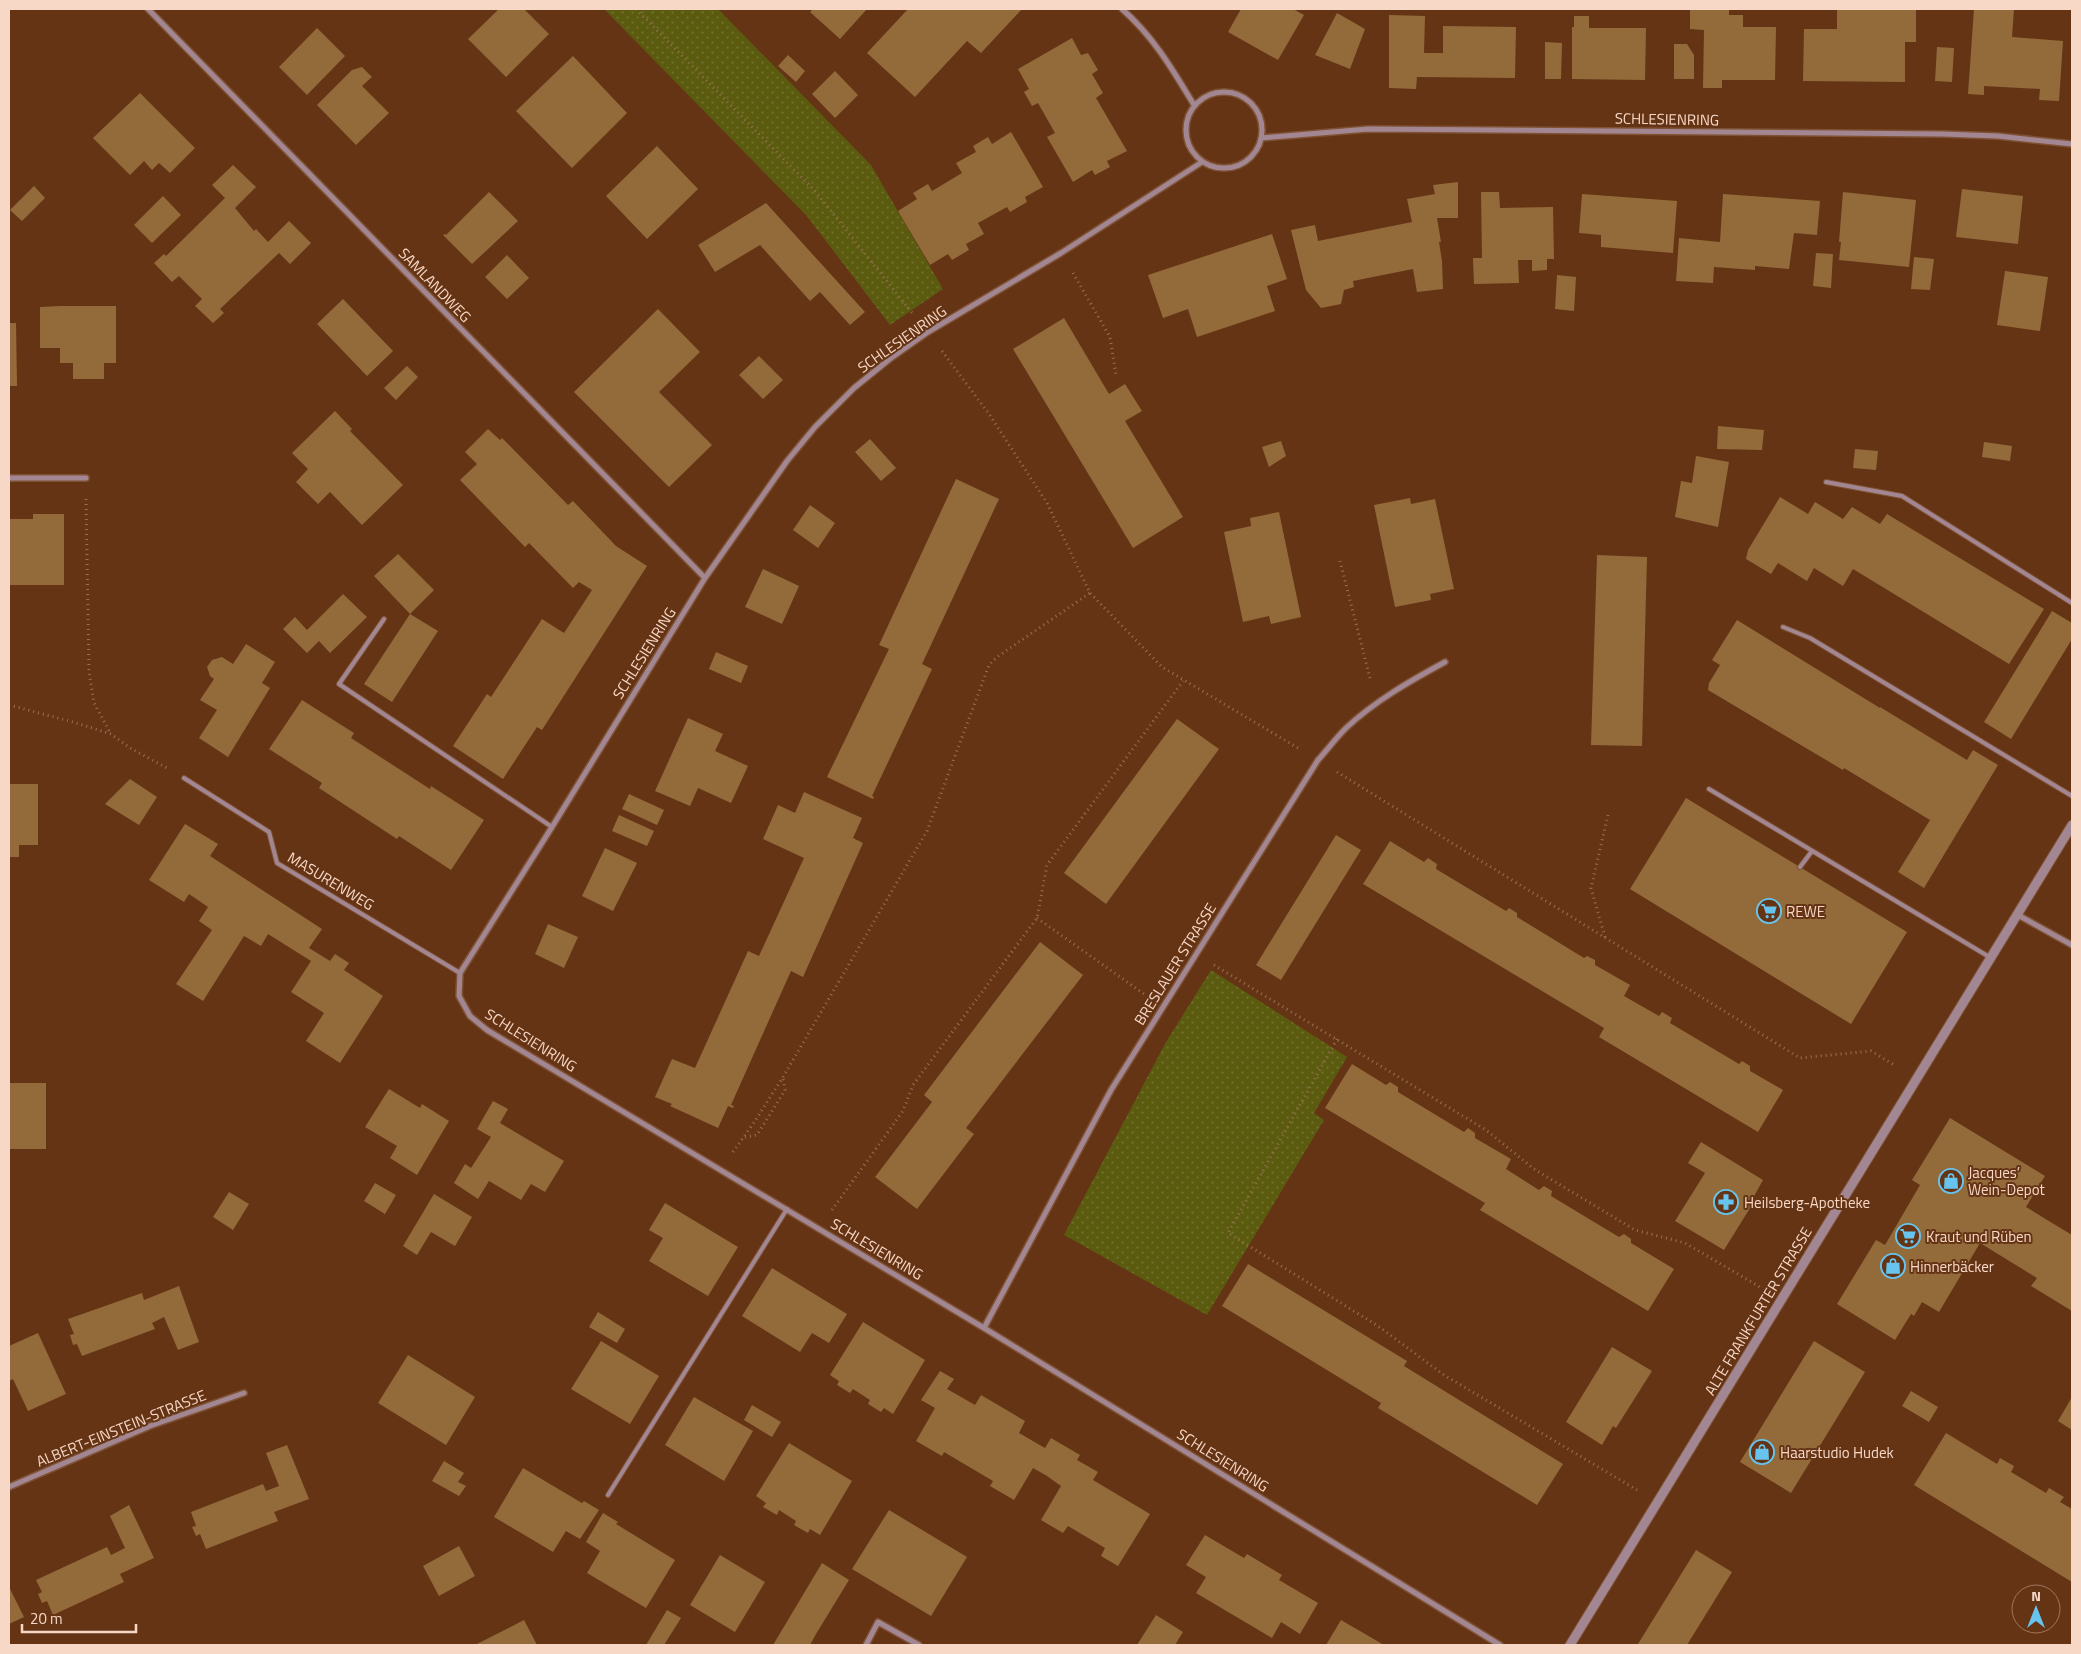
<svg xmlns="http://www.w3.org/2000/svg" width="2081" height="1654" viewBox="0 0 2081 1654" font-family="'Titillium Web',sans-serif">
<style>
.park{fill:url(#park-dots)}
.building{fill:#936b3a}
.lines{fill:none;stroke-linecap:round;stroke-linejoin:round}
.service-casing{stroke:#7f5235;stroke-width:6}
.minor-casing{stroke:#7f5235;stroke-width:8}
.tertiary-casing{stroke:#7f5235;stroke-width:11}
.path{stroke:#9a6f55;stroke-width:3;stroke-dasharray:1 4;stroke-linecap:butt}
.service{stroke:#a28692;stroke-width:4}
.minor{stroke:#a28692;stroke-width:5}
.tertiary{stroke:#a28692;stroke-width:9}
.labels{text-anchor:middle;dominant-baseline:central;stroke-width:4;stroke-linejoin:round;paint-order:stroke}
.street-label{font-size:15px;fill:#f7d8c7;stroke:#653415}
.poi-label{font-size:15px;fill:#f7d8c7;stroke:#653415;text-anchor:start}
</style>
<defs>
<pattern id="park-dots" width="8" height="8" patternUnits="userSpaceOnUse" patternTransform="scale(1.25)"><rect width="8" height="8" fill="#5a5b0f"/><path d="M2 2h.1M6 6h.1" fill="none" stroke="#727230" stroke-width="1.8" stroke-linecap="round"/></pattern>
</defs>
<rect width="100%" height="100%" fill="#653415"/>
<!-- park -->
<path class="park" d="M604 9H718L871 165 943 289 890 325 806 215Z
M1211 970 1347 1057 1314 1113 1324 1120 1207 1315 1064 1235 1166 1042Z"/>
<!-- building -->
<path class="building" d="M499 9H524L549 34 506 77 468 39Z
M813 9H867L840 39 810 12Z
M908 9H1022L981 53 967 41 915 97 867 53Z
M1241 9H1293L1304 15 1278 60 1228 32Z
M1690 9H1729V15H1743V27H1776L1775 80H1722V88H1703L1704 30 1690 29Z
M1837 9H1916V42H1905V82L1803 81 1804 29H1837Z
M1974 9H2014L2012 37 2063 41 2059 101 2039 100 2040 89 1984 86V95L1968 94Z
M1337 13 1365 29 1350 69 1315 55Z
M1389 15 1425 16 1424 53H1443V26L1516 27 1515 78 1417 77 1416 89 1389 88Z
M1574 16H1589V28H1646L1645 80 1572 79V27H1574Z
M317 28 345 56 307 95 279 67Z
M1072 38 1081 55 1088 53 1098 70 1092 74 1103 93 1096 98 1127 151 1107 161 1110 167 1095 175 1092 170 1073 182 1047 137 1055 133 1038 103 1032 106 1024 92 1029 89 1018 69Z
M1545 42 1562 43 1561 79H1545Z
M1674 44H1687L1694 55V79H1674Z
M1937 47 1954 48 1952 82 1935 81Z
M788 55 805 71 796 82 778 66Z
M573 56 627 113 572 168 516 111Z
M362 67 372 77 362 86 389 113 356 145 317 105 352 70Z
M835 71 858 95 835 118 812 94Z
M140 93 195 148 170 173 159 163 152 170 144 161 130 175 93 138Z
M1011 132 1043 187 1025 197 1027 202 1010 212 1007 207 978 223 984 234 966 244 969 250 952 260 948 254 930 265 898 211 917 199 913 193 928 184 932 191 962 173 956 163 976 152 973 146 988 137 992 144Z
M657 146 698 189 647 239 606 196Z
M233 165 256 187 235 208 254 231 256 229 268 242 289 221 311 243 290 264 279 253 220 309 224 313 213 323 195 306 202 299 179 276 172 282 154 263 164 254 166 256 225 198 212 185Z
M1458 182V218H1437L1441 242H1439L1442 261 1443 289 1417 292 1413 269 1353 281 1354 287 1344 290 1341 304 1321 308 1306 290 1291 230 1315 225 1318 241 1412 222 1407 199 1435 194 1433 185Z
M34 186 45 198 22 221 10 210Z
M1962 189 2023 196 2018 244 1956 237Z
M489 192 518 221 472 264 443 235 445 234 446 235Z
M1481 192H1499L1500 208 1553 207 1554 259H1547V270L1532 271V260H1518L1519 283 1474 284 1473 258H1482Z
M1843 192 1916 200 1909 267 1839 260 1841 242H1839Z
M1582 194 1677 201 1673 253 1601 247V235L1579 233Z
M1723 194 1820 201 1817 235 1794 233 1789 269 1755 266V270L1714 267 1713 283 1676 281 1679 238 1720 242Z
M163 196 181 215 152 243 134 225Z
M766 203 865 312 850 325 820 292 810 301 760 245 715 272 698 245Z
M1272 234 1287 279 1267 286 1275 311 1197 337 1188 309 1163 318 1148 275Z
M1816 253 1833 254 1831 288 1813 286Z
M507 255 529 278 507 299 485 277Z
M1914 257 1934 259 1930 290 1911 289Z
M2005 271 2048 277 2040 331 1997 325Z
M1557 275 1576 277 1574 311 1555 309Z
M343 299 393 351 367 376 317 324Z
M60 306H116V363H104V379H73V363H60V348H40V307Z
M658 309 700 352 659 392 712 445 669 487 574 392Z
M1064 318 1109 394 1125 384 1142 411 1125 421 1183 517 1133 548 1013 349Z
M9 323H16L17 386H9Z
M759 356 783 380 763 399 739 375Z
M407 366 418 377 396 400 384 388Z
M335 411 352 429 350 431 403 485 362 525 330 492 318 504 296 482 308 469 292 453Z
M1718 426 1764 430 1762 450 1717 449Z
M488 429 500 440 502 438 568 505 573 501 616 546 647 566 542 730 537 727 503 779 453 746 487 694 491 697 542 619 564 633 592 590 579 582 573 588 529 543 525 547 460 480 477 464 465 452Z
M870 439 896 468 881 481 855 452Z
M1281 441 1286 456 1269 467 1262 447Z
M1984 442 2012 446 2010 461 1982 457Z
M1855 449 1878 451 1876 470 1853 468Z
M1696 456 1729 462 1718 527 1675 517 1681 481 1692 483Z
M956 479 999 499 922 664 932 669 872 796 874 797 873 799 827 777 889 649 879 645Z
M1780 497 1808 514 1815 502 1843 519 1852 507 1880 524 1887 514 2044 609 2009 664 1853 569 1843 586 1814 568 1807 581 1778 563 1771 574 1746 559 1748 550Z
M1410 498 1411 504 1435 499 1454 589 1430 594 1431 600 1395 607 1374 505Z
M810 505 835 523 818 548 793 530Z
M1279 512 1301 617 1271 624 1269 616 1243 622 1224 532 1251 526 1250 518Z
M33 514H64V585H9V519H33Z
M398 554 434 590 410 614 374 576Z
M1597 555 1647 557 1642 746 1591 745Z
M763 569 799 586 782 624 745 607Z
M343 594 367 617 330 653 319 641 307 653 283 629 295 617 307 630Z
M2052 611 2072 623V639L2011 739 1984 722Z
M410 614 438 631 392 702 364 684Z
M1737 620 1880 708V707L1967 760 1973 750 1998 765 1924 888 1898 872 1930 820 1844 768 1843 770 1708 690 1709 683 1720 665 1712 660Z
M246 644 275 662 262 683 270 688 228 757 199 738 217 710 200 700 214 679 210 676 207 667 212 660 222 657 233 664Z
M716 652 748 666 741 683 709 669Z
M302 700 354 733 351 738 430 789 431 786 484 820 451 870 399 836 397 839 319 788 322 783 269 749Z
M688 718 723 734 715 751 748 766 731 803 698 788 690 806 655 791Z
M1177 719 1219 749 1106 904 1064 873Z
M130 779 157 797 139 825 105 804Z
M9 784H38V845H19V857H9Z
M804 792 862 818 853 838 863 843 803 977 791 971 731 1105 734 1106 733 1108 728 1106 718 1128 670 1106 672 1104 655 1097 672 1059 695 1068 748 951 759 956 804 858 763 839 778 805 795 813Z
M629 794 664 810 657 825 622 809Z
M1686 798 1907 932 1851 1024 1630 889Z
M619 815 654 831 647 846 612 831Z
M185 824 218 844 210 856 322 929 309 948 330 961 335 954 349 963 344 970 383 996 340 1063 306 1041 324 1013 291 992 311 961 268 934 261 946 244 936 203 1001 176 984 212 930 199 921 208 907 189 894 184 902 149 880Z
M1336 835 1361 850 1281 980 1256 965Z
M1390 841 1424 862 1428 858 1437 864 1436 869 1506 911 1509 908 1517 913V917L1584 958 1587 956 1595 960V965L1630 985 1624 996 1659 1016 1662 1012 1672 1018 1670 1023 1739 1064 1742 1061 1750 1066V1071L1783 1090 1758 1132 1599 1037 1604 1028 1363 884Z
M605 848 637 863 613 911 582 896Z
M548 924 578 937 564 968 535 954Z
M1040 942 1083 975 966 1128 974 1134 917 1209 875 1177 932 1102 924 1095Z
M1352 1064 1386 1085 1390 1082 1398 1087V1092L1464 1132 1468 1128 1475 1133V1138L1511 1159 1506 1169 1539 1190 1544 1186 1552 1191 1551 1196 1619 1237 1624 1234 1631 1239V1243L1674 1269 1648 1311 1480 1210 1485 1203 1325 1108Z
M9 1083H46V1149H9Z
M389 1089 420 1108 422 1104 449 1121 417 1175 390 1158 397 1146 365 1127Z
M493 1101 508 1109 500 1123 564 1161 545 1192 531 1184 521 1200 489 1181 478 1199 454 1183 465 1164 471 1168 491 1137 477 1129Z
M1950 1118 2045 1176 2026 1207 2072 1235V1311L2031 1286 2037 1278 1980 1243 1939 1312 1922 1302 1914 1316 1911 1314 1895 1340 1837 1304 1876 1240 1885 1245 1920 1185 1912 1180Z
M1701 1142 1763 1180 1753 1198 1755 1200 1724 1250 1675 1221 1705 1173 1688 1163Z
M375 1183 396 1195 385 1214 364 1201Z
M229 1192 249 1204 233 1230 213 1217Z
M434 1194 472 1217 455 1246 431 1232 417 1255 403 1246Z
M665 1203 738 1247 708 1296 649 1261 663 1238 649 1230Z
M1248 1264 1407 1361 1404 1366 1563 1464 1537 1505 1378 1408 1381 1403 1222 1306Z
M772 1268 847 1314 829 1343 812 1333 800 1352 742 1316Z
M179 1286 199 1342 178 1350 164 1317 152 1323 155 1329 82 1356 77 1344 73 1345 70 1335 74 1334 68 1319 142 1293 144 1300Z
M598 1312 625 1329 617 1343 589 1327Z
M863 1322 925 1360 893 1414 884 1408 881 1412 868 1404 870 1400 853 1389 850 1393 837 1385 839 1381 830 1375Z
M38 1333 66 1394 28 1411 13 1379 9 1381V1346Z
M601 1341 659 1376 630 1424 571 1389Z
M1814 1341 1865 1372 1791 1493 1740 1462Z
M1612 1347 1652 1371 1616 1428 1613 1426 1602 1445 1566 1422Z
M408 1355 475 1397 446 1445 378 1403Z
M940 1371 954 1379 947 1389 975 1405 981 1395 1025 1421 1019 1433 1045 1448 1051 1438 1080 1455 1077 1460 1098 1472 1093 1480 1150 1514 1118 1566 1101 1556 1105 1548 1068 1526 1063 1533 1041 1520 1061 1486 1047 1476 1033 1468 1014 1500 990 1486 993 1481 944 1452 942 1456 916 1441 935 1408 921 1400Z
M1911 1391 1938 1407 1929 1422 1902 1406Z
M694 1397 753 1431 724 1481 665 1445Z
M2072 1397V1430L2058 1421Z
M752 1405 781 1422 772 1437 744 1420Z
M1946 1433 1997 1464 2000 1458 2014 1466 2011 1472 2046 1493 2049 1488 2064 1497 2060 1502 2072 1509V1582L1914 1485Z
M789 1443 852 1481 820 1535 810 1529 808 1533 794 1525 796 1521 779 1510 777 1515 763 1507 766 1503 756 1496Z
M287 1445 309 1499 274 1512 278 1521 206 1549 200 1534 196 1536 192 1527 196 1526 191 1512 263 1484 266 1491 279 1486 266 1453Z
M444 1461 464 1473 458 1482 466 1486 459 1496 432 1481Z
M523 1468 582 1503 584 1501 599 1510 580 1539 566 1531 553 1552 494 1517Z
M129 1505 154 1558 120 1574 124 1582 53 1615 47 1601 42 1603 38 1594 42 1592 36 1580 107 1547 111 1555 125 1548 110 1516Z
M889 1510 967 1557 931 1616 852 1569Z
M603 1513 618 1522 616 1524 675 1560 646 1608 587 1573 600 1551 586 1542Z
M1205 1535 1244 1558 1247 1554 1282 1575 1279 1580 1318 1603 1300 1634 1281 1622 1272 1638 1196 1593 1206 1577 1186 1565Z
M459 1546 475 1576 439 1596 423 1566Z
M1696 1550 1732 1572 1687 1645 1638 1644Z
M720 1555 765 1582 735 1632 690 1605Z
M822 1563 849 1580 816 1634 810 1645H773Z
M9 1587 24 1617 9 1624Z
M667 1610 681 1618 664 1645H646Z
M1156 1615 1183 1632 1175 1645H1137Z
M524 1620 537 1645H475Z
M1341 1620 1384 1645H1326Z"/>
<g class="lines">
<defs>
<path id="service" d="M1826 482 1902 496 2072 603
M384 619 339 684 552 827
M1783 627 1810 638 2072 796
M184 778 269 832 277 863 460 973
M1709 789 1991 958
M1800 867 1812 851
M608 1495 787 1209"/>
<path id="minor" d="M148 9 705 578
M1122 9C1153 36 1173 70 1194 105
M1186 130a38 38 0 1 1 76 0a38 38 0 1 1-76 0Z
M1261 138 1368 129 1943 134 1998 136 2072 144
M1202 162 1061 253 928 332 891 358 854 388 815 427 787 461 705 578 552 827 460 973 459 996 470 1016 487 1030 984 1328 1500 1645
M9 478H86
M2018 915 2072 945
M984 1328 1111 1090 1318 760C1327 750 1336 738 1346 728 1375 701 1410 681 1445 662
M9 1487 150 1426 244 1393
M866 1645 878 1622 919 1645"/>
<path id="tertiary" d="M1570 1645 2072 825"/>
</defs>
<!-- service casing -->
<use href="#service" class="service-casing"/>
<!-- minor casing -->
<use href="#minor" class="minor-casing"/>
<!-- tertiary casing -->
<use href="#tertiary" class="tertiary-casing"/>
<!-- path -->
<path class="path" d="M636 9 815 191 913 314
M1073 273 1110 337 1116 375
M942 351 989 414 1047 503 1090 593 1162 667 1298 748
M86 499 89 672 94 703 111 734
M1340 561 1371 682
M9 705 73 722 111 734 130 748 167 768
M1337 772 1800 1058 1871 1051 1896 1066
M1037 918 1144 994
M1605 937 1591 888 1608 815
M1214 965 1486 1130 1534 1169 1635 1230 1685 1243 1760 1287
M1337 1039 1228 1233 1378 1326 1444 1375 1637 1490
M745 1137 757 1135 785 1090 783 1079
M733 1152 755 1121 783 1077 927 831 989 665 997 657 1090 593
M832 1210 903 1111 913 1085 1037 918 1047 865 1183 681"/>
<!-- service -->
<use href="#service" class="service"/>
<!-- minor -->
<use href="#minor" class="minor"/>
<!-- tertiary -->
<use href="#tertiary" class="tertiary"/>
</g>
<!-- icons -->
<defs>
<symbol id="supermarket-ring" viewBox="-11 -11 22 22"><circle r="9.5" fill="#653415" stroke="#67c4ef" stroke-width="1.5"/><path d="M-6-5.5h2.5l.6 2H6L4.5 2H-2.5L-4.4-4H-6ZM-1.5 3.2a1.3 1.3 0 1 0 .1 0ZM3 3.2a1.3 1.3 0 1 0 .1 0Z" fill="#67c4ef"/></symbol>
<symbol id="shop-ring" viewBox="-11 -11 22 22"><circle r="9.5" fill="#653415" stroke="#67c4ef" stroke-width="1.5"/><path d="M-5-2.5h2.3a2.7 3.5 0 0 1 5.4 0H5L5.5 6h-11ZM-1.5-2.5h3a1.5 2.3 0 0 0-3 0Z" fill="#67c4ef"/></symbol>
<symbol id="pharmacy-ring" viewBox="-11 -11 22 22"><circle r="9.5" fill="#653415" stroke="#67c4ef" stroke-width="1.5"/><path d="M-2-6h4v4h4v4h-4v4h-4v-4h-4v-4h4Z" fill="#67c4ef"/></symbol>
</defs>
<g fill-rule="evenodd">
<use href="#supermarket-ring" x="1755" y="897" width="28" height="28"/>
<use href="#shop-ring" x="1937" y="1167" width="28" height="28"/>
<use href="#pharmacy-ring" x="1712" y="1188" width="28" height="28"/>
<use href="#supermarket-ring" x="1894" y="1222" width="28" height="28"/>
<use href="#shop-ring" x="1879" y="1252" width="28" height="28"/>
<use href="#shop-ring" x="1748" y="1438" width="28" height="28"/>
</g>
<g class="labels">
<!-- street labels -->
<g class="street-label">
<text transform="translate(1667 119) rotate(1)">SCHLESIENRING</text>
<text transform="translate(435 285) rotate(46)">SAMLANDWEG</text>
<text transform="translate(902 339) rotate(-35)">SCHLESIENRING</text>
<text transform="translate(644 653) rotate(-58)">SCHLESIENRING</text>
<text transform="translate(331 881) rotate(31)">MASURENWEG</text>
<text transform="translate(1175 964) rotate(-58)">BRESLAUER STRASSE</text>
<text transform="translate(531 1040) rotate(32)">SCHLESIENRING</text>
<text transform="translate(877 1249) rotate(31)">SCHLESIENRING</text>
<text transform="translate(1758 1311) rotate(-59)">ALTE FRANKFURTER STRASSE</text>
<text transform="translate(121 1428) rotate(-22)">ALBERT-EINSTEIN-STRASSE</text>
<text transform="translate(1223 1460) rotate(32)">SCHLESIENRING</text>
</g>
<!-- poi labels -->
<g class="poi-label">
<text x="1786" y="911">REWE</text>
<text x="1968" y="1172">Jacques’<tspan x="1968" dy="17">Wein-Depot</tspan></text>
<text x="1744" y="1202">Heilsberg-Apotheke</text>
<text x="1926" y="1236">Kraut und Rüben</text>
<text x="1910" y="1266">Hinnerbäcker</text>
<text x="1780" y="1452">Haarstudio Hudek</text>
</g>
</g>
<!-- border -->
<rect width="2081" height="1654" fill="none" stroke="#f7d8c7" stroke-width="20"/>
<!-- north arrow -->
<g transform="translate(2036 1609)"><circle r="24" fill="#653415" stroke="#9f765c"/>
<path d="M0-4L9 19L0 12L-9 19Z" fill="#67c4ef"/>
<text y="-8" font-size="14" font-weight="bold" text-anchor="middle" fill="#f7d8c7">N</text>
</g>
<!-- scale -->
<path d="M22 1624v8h114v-8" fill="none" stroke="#f7d8c7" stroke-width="2.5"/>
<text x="30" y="1624" font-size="15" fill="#f7d8c7" stroke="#653415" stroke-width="4" paint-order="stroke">20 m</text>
</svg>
